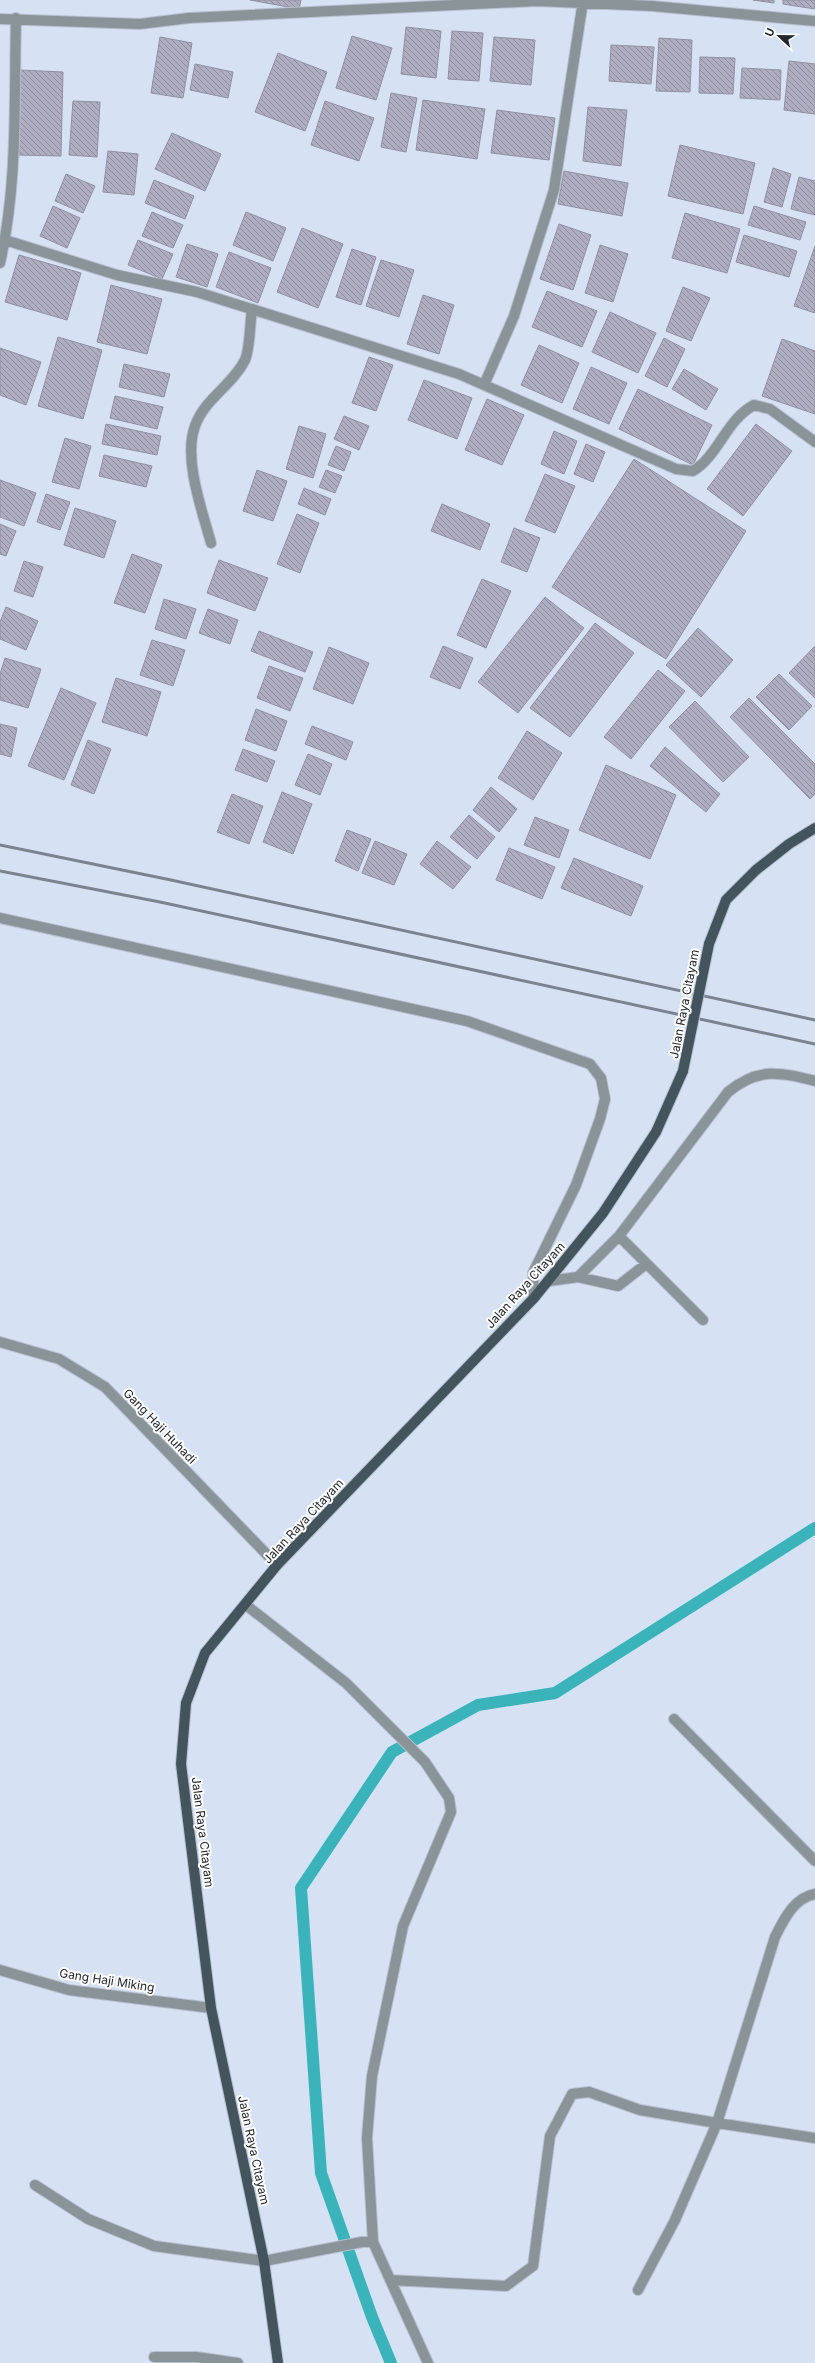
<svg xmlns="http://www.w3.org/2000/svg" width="815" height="2363" viewBox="0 0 815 2363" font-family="Inter,sans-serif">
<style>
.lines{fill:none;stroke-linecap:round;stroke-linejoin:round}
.stream{stroke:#3ab4ba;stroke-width:12}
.building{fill:url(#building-back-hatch);stroke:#918fa3}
.minor-casing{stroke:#b6c0d0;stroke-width:12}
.major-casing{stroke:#b6c0d0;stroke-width:12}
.minor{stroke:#8a9398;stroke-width:10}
.major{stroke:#44545c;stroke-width:10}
.rail{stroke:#7a838e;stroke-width:3}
.major-bridge-casing{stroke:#b6c0d0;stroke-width:12;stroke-linecap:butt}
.major-bridge{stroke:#44545c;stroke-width:10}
.labels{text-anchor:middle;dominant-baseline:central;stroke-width:4;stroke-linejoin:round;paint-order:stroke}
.street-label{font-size:12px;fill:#22272d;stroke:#fff}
</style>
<defs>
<pattern id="building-back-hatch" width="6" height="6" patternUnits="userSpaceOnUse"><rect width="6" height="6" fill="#afadc1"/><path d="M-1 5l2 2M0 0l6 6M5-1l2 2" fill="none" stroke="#8e8d9d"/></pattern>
</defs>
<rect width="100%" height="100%" fill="#d6e2f4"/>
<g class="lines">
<!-- stream -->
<path class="stream" d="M391 2363 372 2317 321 2173 301 1888 392 1752 478 1705 555 1693 815 1528"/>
</g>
<!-- building -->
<path class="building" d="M250 0H301L299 9Z
M753 0H774V3Z
M783 0H815V9L783 4Z
M406 27 441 31 436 78 401 74Z
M452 31 483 33 479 81 448 79Z
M352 36 392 48 376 100 336 88Z
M160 37 192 43 183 98 151 93Z
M494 37 535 40 531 85 490 81Z
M659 38 692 40 690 92 656 91Z
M611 45 654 47 651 84 609 81Z
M278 53 327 72 305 131 255 112Z
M700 57 735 58 733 94 699 93Z
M789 61 815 64V114L784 110Z
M195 64 233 72 228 98 190 90Z
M742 68 781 70 780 100 740 98Z
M20 70 63 72 61 156 17 155Z
M391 93 417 98 406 152 381 147Z
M423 100 485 109 477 159 416 150Z
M73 101 100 102 97 157 69 155Z
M325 101 374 118 359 161 311 145Z
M588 107 627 110 621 166 583 161Z
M497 110 555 118 549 160 491 153Z
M172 133 221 154 205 191 155 169Z
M680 145 755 163 743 214 668 196Z
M108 151 138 154 134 195 103 192Z
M773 168 791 174 782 207 764 202Z
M564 171 628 183 622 216 558 204Z
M66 174 95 186 83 213 55 201Z
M799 177 815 181V215L791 209Z
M154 180 194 196 185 219 145 203Z
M53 206 80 218 67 248 40 236Z
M754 206 806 222 800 240 748 225Z
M152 212 183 225 173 248 142 236Z
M246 212 286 228 273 261 233 245Z
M685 213 740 229 727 273 672 258Z
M559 224 591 235 573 290 540 279Z
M302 228 343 244 318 308 277 292Z
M744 235 797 251 789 277 736 262Z
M138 240 173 254 162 279 128 265Z
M187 244 218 254 207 287 176 277Z
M600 245 628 254 613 302 585 293Z
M815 246V313L794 306Z
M352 249 376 257 361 305 336 297Z
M229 252 271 268 258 303 216 287Z
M19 255 81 273 67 320 5 302Z
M381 260 414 270 399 317 366 306Z
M111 285 162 299 147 354 97 342Z
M683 287 710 298 691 341 666 331Z
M547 291 597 311 582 347 532 327Z
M423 295 454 305 439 354 407 344Z
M610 312 656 333 638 373 592 352Z
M58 337 102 350 83 419 38 406Z
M664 338 685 349 667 387 645 376Z
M782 339 815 351V414L762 396Z
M539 345 579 363 562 403 521 385Z
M0 348 41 362 26 405 0 395Z
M369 357 393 365 376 411 352 403Z
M124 364 170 374 164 397 119 387Z
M591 367 627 383 609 424 573 409Z
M684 369 718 389 706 410 672 389Z
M424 380 472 398 457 439 408 420Z
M638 389 712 425 693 465 619 429Z
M115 396 163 407 157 429 110 418Z
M487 399 524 415 502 465 465 450Z
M344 416 369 426 359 450 334 439Z
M106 424 161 436 157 455 102 444Z
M756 424 792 451 743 516 707 489Z
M299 426 326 434 313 478 286 469Z
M554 431 577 441 564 474 541 464Z
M65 438 91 446 79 489 52 482Z
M586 444 605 452 593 482 574 474Z
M336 446 351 452 344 471 328 465Z
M104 455 152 466 146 487 99 476Z
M634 459 746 531 666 659 552 587Z
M257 470 287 481 273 521 243 511Z
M326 470 342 476 335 493 319 487Z
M545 474 575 486 555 533 525 521Z
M0 480 36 493 24 526 0 517Z
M304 488 331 499 325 515 298 504Z
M46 494 70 502 60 530 37 522Z
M442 504 490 524 480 550 431 531Z
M75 508 116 521 104 558 64 545Z
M297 514 319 523 300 573 277 564Z
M0 524 16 531 6 556 0 554Z
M514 528 540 538 527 572 501 562Z
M132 554 162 565 145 613 114 603Z
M219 560 268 578 255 611 207 593Z
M24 561 43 567 33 597 14 591Z
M482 579 511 591 486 648 457 635Z
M545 597 584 628 518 713 478 682Z
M164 599 196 609 186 639 155 629Z
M6 607 38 621 26 650 0 639V622Z
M208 609 238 620 230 644 199 633Z
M595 623 634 653 570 737 530 708Z
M698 628 733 660 701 697 666 665Z
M259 631 313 652 305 672 251 651Z
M152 640 185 650 173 686 140 675Z
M443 646 473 658 460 689 430 677Z
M815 646V698L789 673Z
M329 647 369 663 353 704 313 689Z
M5 658 41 669 28 708 0 700V674Z
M269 666 303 678 290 711 257 698Z
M658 670 685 691 631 759 604 737Z
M779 674 812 706 789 730 756 697Z
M116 678 161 692 147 736 102 722Z
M61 688 96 703 64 780 28 766Z
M749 698 815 764V794L810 799 730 717Z
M695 701 749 757 723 782 669 727Z
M256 709 287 721 276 751 245 740Z
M0 724 17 728 11 757 0 754Z
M312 726 353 742 346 760 305 744Z
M527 731 562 753 533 800 498 778Z
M88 740 111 749 94 794 71 785Z
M665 747 720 794 706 812 650 766Z
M243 749 275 761 267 782 235 770Z
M308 754 332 764 320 795 295 785Z
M606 765 676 795 650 859 579 830Z
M491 787 517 809 499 832 473 810Z
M282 792 312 804 293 854 263 842Z
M232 794 263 806 249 844 217 832Z
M469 815 495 837 477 859 450 837Z
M535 817 569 830 559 858 524 845Z
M347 830 371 839 358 871 335 861Z
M375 841 407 854 394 885 362 873Z
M437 841 471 867 453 889 420 864Z
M509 848 555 867 542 899 496 880Z
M574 858 643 886 631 916 561 888Z"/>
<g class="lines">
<defs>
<path id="minor" d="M0 19 140 24 189 18 537 1 652 6 815 21
M5 240 117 275 197 292 459 374 676 469 693 471C719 455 726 420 754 405L770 409 815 442
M0 263C18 183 14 100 16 18
M484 385 514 316 554 190 583 1
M211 543C202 510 183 459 195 426 205 398 232 386 245 360 250 349 250 322 252 309
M0 918 467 1021 590 1064 601 1078 605 1099 600 1119 576 1185 533 1273 534 1298
M619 1236 703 1320
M578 1277 618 1286 646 1264
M549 1281 578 1277 619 1236 728 1092C759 1067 779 1072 815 1081
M0 1342 59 1359 105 1387 277 1565
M246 1605 346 1683 425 1762 449 1798 451 1812 403 1926 372 2076 367 2138 373 2242 428 2363
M674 1719 815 1861
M0 1970 69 1990 211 2008
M35 2185 88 2219 154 2246 264 2261 362 2242H373
M390 2280 506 2286 533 2266 550 2136 572 2094 589 2092 640 2110 717 2123 775 1937C784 1919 794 1898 815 1894
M638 2290 675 2220 717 2123 815 2138
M154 2357H196L238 2363"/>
<path id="major" d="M709 944 726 900 756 870 789 844 815 828
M278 2363 264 2261 211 2008 181 1764 186 1703 205 1653 277 1565 534 1298 603 1213 656 1132 683 1071"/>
</defs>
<!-- minor casing -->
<use href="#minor" class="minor-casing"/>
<!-- major casing -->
<use href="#major" class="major-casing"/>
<!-- minor -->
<use href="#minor" class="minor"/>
<!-- major -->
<use href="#major" class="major"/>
<!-- rail -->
<path class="rail" d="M0 845 171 880 815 1020
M0 871 160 902 815 1044"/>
<defs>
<path id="major-bridge" d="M683 1071 709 944"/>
</defs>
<!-- major-bridge casing -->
<use href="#major-bridge" class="major-bridge-casing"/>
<!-- major-bridge -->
<use href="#major-bridge" class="major-bridge"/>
</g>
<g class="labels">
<!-- street labels -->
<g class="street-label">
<text transform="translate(684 1004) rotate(-79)">Jalan Raya Citayam</text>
<text transform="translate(525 1285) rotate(-48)">Jalan Raya Citayam</text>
<text transform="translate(160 1426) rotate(46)">Gang Haji Huhadi</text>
<text transform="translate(303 1521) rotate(-47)">Jalan Raya Citayam</text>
<text transform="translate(203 1832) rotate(83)">Jalan Raya Citayam</text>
<text transform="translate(107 1980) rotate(9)">Gang Haji Miking</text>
<text transform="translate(254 2150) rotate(78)">Jalan Raya Citayam</text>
</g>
</g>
<!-- north arrow -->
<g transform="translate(779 36) rotate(292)" stroke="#ffffff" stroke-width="3" paint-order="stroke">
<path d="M0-3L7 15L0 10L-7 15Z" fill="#22272d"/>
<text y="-6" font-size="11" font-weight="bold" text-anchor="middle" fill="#22272d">U</text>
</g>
</svg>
